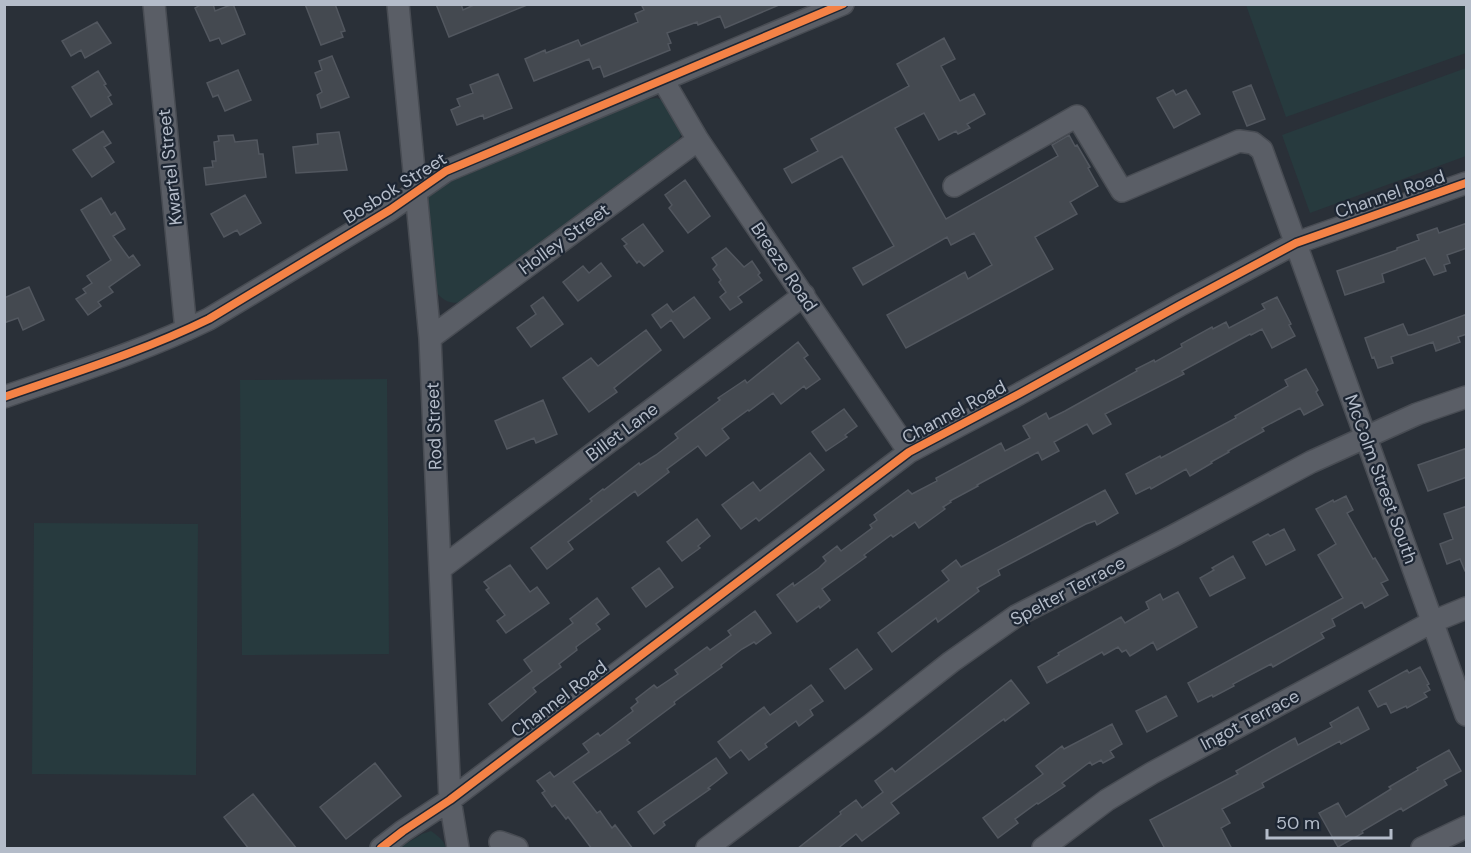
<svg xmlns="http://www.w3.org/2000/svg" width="1471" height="853" viewBox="0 0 1471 853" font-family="'DM Sans',sans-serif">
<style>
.green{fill:#273a3e}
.building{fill:#444950;stroke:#52575f;stroke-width:1.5}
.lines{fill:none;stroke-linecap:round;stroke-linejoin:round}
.minor-casing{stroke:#484c53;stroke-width:24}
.minor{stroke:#5a5e66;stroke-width:21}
.cycleway-casing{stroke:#1d2633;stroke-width:11}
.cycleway{stroke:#f48246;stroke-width:8}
.labels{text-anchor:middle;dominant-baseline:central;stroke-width:4.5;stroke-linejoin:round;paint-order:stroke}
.street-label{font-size:18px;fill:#b4bcc9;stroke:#1d2633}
</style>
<rect width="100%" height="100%" fill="#2a3038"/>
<!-- green -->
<path class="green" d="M1246 5H1466V53L1286 117Z
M1466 68V156L1310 213 1282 135Z
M657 98 673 105 682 132 673 152 472 301C456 303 448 306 437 293L427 211 428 198 436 188 635 101Z
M387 379 389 654 242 655 240 380Z
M34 523 198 524 196 775 32 774Z
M431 831C438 836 444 840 446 848H399L422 834Z"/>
<!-- building -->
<path class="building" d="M202 4H213L215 11 233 4 245 34 222 44 219 38 210 41 195 8Z
M305 4H335L345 31 341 32 343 37 321 45Z
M436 4H461L463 10 476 4 527 5 449 37Z
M641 4H779V5L725 28 720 16 698 25 697 22 667 33 671 43 668 44 670 50 604 77 600 66 593 69 589 59 534 81 525 59 545 50 546 53 578 40 581 46 638 22 635 14 644 10Z
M97 22 111 43 85 58 81 50 71 56 62 41Z
M944 38 955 59 941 66 960 101 974 94 985 114 967 124 970 128 958 134 956 131 939 140 924 113 895 128 946 219 1058 156 1052 145 1069 135 1075 146 1077 145 1090 167 1088 168 1098 186 1070 202 1077 214 1035 237 1053 269 906 348 887 315 965 272 968 279 992 265 974 233 951 245 947 237 863 285 853 268 894 246 842 156 792 183 784 169 818 151 811 139 909 86 897 64Z
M332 56 349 97 321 108 317 95 322 92 315 73 322 70 319 61Z
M238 70 251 100 225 111 218 95 213 97 207 83Z
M98 71 106 84 104 85 111 95 108 97 112 104 91 117 72 87Z
M498 74 512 108 484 119 483 115 457 125 451 110 460 106 457 99 473 93 470 85Z
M1251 85 1265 119 1247 126 1233 92Z
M1173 90 1176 95 1186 90 1200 114 1174 128 1157 98Z
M103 131 111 143 104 147 114 162 92 177 73 150Z
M339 132 347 170 296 173 293 147 318 144 317 134Z
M233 135 235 142 257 140 259 154H263L266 177 206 185 204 168 213 167 212 161H216L214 142 219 141 218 136Z
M685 180 710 216 688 233 669 208 672 205 665 195Z
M245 195 261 223 240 235 237 230 224 237 211 214Z
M101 198 111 215 115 212 125 229 113 236 129 258 133 255 140 265 109 287 113 292 98 302 101 306 88 315 76 299 86 293 83 289 92 283 87 276 111 260 81 210Z
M1467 223V248L1447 255 1450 263 1444 265 1446 271 1434 275 1425 258 1382 274 1384 282 1345 295 1337 271 1397 250V248L1419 240 1417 235 1437 228 1439 233Z
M643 224 663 251 644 266 639 261 637 263 624 246 627 244 622 239Z
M726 248 744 267 752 261 760 273 758 275 762 280 738 297 742 302 730 310 720 297 726 292 719 282 721 280 713 269 717 265 712 258Z
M601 263 611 276 578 301 563 282 583 266 589 273Z
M29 287 44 320 23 330 18 318 4 323V298Z
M543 297 563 324 531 347 517 328 536 314 531 306Z
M694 297 710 318 684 338 671 320 661 328 652 315 667 304 673 312Z
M1277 297 1291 324 1289 325 1295 336 1272 348 1262 329 1251 335 1250 334 1182 371 1184 374 1105 414 1111 424 1093 434 1087 424 1054 442 1059 451 1042 460 1038 452 977 485 978 486 950 501 951 502 943 507 945 509 919 528 915 522 893 537 891 535 864 555 866 557 822 589 830 600 820 608 819 606 797 622 777 595 793 583 794 586 819 568 826 561 823 557 837 546 841 551 872 528 870 525 877 520 874 515 908 490 912 494 937 481 936 478 1001 443 1005 451 1030 438 1023 426 1046 413 1049 419 1065 411 1137 371 1136 369 1154 360 1155 362 1182 347 1181 344 1212 327 1213 329 1226 322 1229 328 1265 309 1262 304Z
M1467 314V334L1458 337 1460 342 1436 351 1433 342 1391 357 1393 363 1378 368 1374 357 1372 358 1365 338 1403 324 1408 335H1411Z
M646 330 661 350 614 388 617 392 589 412 563 378 591 358 598 366Z
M798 342 808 355 804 358 820 379 806 389 804 386 781 404 773 393 749 411 748 410 722 429 729 438 706 456 698 446 667 469 669 472 638 496 635 491 568 542 573 549 547 569 531 548 592 501 590 499 603 489 604 490 639 463 640 465 656 455 678 438 675 434 720 400 718 398 745 380 747 383Z
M1306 369 1318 390 1316 392 1323 405 1304 415 1300 408 1262 428 1264 431 1228 451 1229 452 1211 462 1212 463 1190 476 1186 469 1151 489 1150 487 1136 494 1126 474 1160 456 1161 458 1236 418 1235 416 1288 386 1285 380Z
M543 400 557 434 536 443 534 438 507 449 495 421Z
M844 409 857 426 845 435 847 437 826 451 812 432Z
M1467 448V477L1428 491 1418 465Z
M810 453 824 470 759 521 756 518 741 529 722 505 753 482 760 491Z
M1105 490 1118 513 1097 525 1095 521 1086 524 998 570 1000 575 977 588 979 591 938 622 936 618 892 652 878 633 949 580 942 571 956 560 961 567Z
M1346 496 1353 510 1347 513 1373 559 1375 558 1388 580 1381 583 1388 595 1365 608 1362 602 1332 619 1335 626 1321 633 1324 638 1273 667 1271 664 1233 684 1234 686 1213 697 1212 695 1198 702 1188 683 1343 598 1318 555 1336 544 1316 509 1333 500 1334 502Z
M1467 506V571H1465L1460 559 1447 564 1440 544 1453 539 1444 514Z
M697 519 710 536 698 546 700 548 682 561 667 542Z
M1284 529 1295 550 1266 565 1253 542 1268 534 1270 536Z
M1233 556 1245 578 1210 596 1200 578 1214 570 1212 568Z
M510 565 530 592 537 587 549 603 506 633 497 621 505 615 486 590 489 588 484 582Z
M659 568 673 587 646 607 632 588Z
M1178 592 1197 627 1157 650 1153 642 1130 656 1126 650 1122 652 1118 647 1104 655 1102 652 1047 683 1038 667 1059 655 1058 653 1121 617 1125 623 1149 609 1146 602 1160 594 1163 600Z
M597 598 609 614 596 624 600 629 576 647 577 650 559 664 561 667 533 688 536 692 502 721 489 704 532 671 524 660 573 623 570 619Z
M755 611 771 633 756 644 754 642 742 649 721 665 722 667 674 702 675 704 627 740 630 743 573 782 597 813 600 811 612 828 615 825 633 849H592L568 817 566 819 555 805 552 807 542 793 545 791 537 781 550 772 554 777 589 752 583 744 598 733 600 736 633 711 631 708 638 702 636 699 654 685 657 688 678 674 675 670 707 647 710 650 731 635 728 631Z
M857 649 872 669 845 689 830 669Z
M1420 667 1429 684 1427 685 1430 690 1424 693 1427 697 1407 708 1406 706 1391 713 1386 703 1378 707 1369 691 1407 670 1409 673Z
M1011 680 1029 703 1005 721 1004 719 989 730 891 803 899 813 862 841 856 834 837 849H797L841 814 840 812 856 800 862 808 883 792 875 781 892 768 895 772Z
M811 685 823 701 810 710 813 715 799 726 796 721 765 744 767 747 749 760 741 750 730 758 718 742 764 707 770 715Z
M1166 696 1177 716 1147 732 1136 711Z
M1358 707 1369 729 1341 744 1340 741 1262 783 1264 787 1222 809 1230 823 1221 828 1232 849H1165L1150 820 1238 774 1236 771 1295 738 1298 745 1332 727 1330 723Z
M1112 724 1122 744 1110 751 1114 757 1103 763 1101 760 1092 765 1090 762 1062 783 1065 786 1038 804 1037 803 1015 819 1018 823 998 838 983 818 1043 774 1036 766 1062 746 1064 749Z
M1449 750 1461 771 1444 780 1447 785 1403 811 1401 808 1362 831 1363 833 1338 847 1319 813 1338 803 1346 817 1391 789 1389 787 1418 770 1417 768Z
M716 758 727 773 708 788 710 789 663 822 665 825 654 834 638 812Z
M375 763 401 796 346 839 320 807Z
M253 794 297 849H249L224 817Z"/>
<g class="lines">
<defs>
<path id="minor" d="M154 4 186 330
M398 4 430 338 450 800 458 848
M663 80 698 140 909 452
M954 186 1077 116 1122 191 1239 141 1253 143 1262 150 1466 715
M430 338 698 140
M4 397C73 373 144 351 209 319L390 210 446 171 843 4
M440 569 804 295
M500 842 517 848
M381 848 403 831 450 800 909 452 1019 394 1180 305 1296 243 1466 183
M707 848 872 724 951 662 1016 616 1173 536 1311 462 1417 414 1466 397
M1043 848 1107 800 1152 773 1432 622 1466 608
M1422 848 1466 827"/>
</defs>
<!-- minor casing -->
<use href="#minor" class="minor-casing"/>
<!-- minor -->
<use href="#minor" class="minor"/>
<defs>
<path id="cycleway" d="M4 397C73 373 144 351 209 319L390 210 446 171 843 4
M381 848 403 831 450 800 909 452 1019 394 1180 305 1296 243 1466 183"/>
</defs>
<!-- cycleway casing -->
<use href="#cycleway" class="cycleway-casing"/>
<!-- cycleway -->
<use href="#cycleway" class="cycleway"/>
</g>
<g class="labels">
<!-- street labels -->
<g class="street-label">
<text transform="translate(170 167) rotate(-96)">Kwartel Street</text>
<text transform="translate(395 188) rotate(-32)">Bosbok Street</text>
<text transform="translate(1390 194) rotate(-19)">Channel Road</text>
<text transform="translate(564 239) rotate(-36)">Holley Street</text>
<text transform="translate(784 267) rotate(56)">Breeze Road</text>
<text transform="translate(954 412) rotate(-28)">Channel Road</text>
<text transform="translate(434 426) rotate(-92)">Rod Street</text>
<text transform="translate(622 432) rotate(-37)">Billet Lane</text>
<text transform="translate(1381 479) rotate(70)">McColm Street South</text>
<text transform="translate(1068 591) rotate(-28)">Spelter Terrace</text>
<text transform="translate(559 699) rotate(-37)">Channel Road</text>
<text transform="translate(1250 720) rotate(-28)">Ingot Terrace</text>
</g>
</g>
<!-- border -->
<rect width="1471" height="853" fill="none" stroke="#b4bcc9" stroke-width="12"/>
<!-- scale -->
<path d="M1267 829v9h124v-9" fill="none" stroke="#b4bcc9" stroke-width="3"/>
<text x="1276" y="829" font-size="18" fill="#b4bcc9" stroke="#1d2633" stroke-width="4.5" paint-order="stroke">50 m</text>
</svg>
